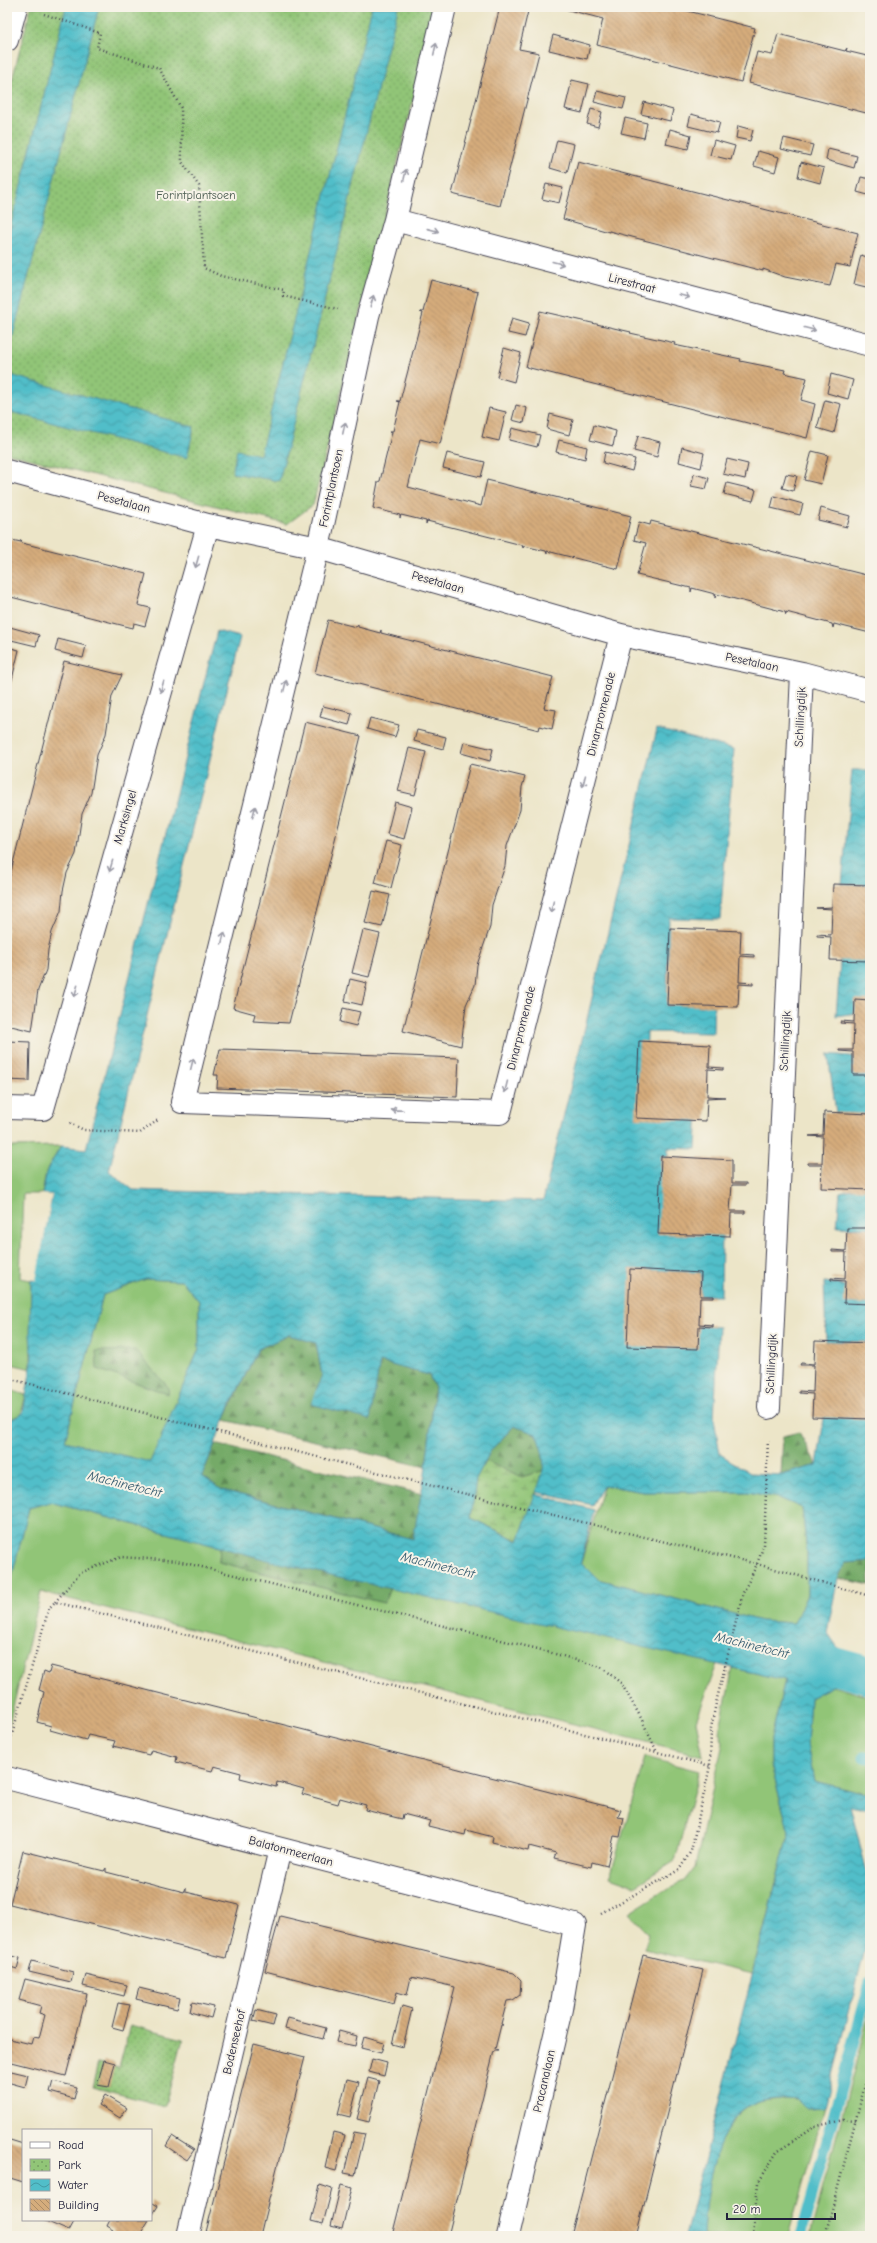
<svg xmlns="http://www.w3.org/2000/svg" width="877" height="2243" viewBox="0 0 877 2243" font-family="'Comic Neue',sans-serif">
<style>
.grass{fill:#91c577;stroke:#5a7459}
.forest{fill:url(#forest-firs);stroke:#4b6652}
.wetland{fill:url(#wetland-marsh);stroke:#5a7459}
.park{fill:url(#park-dots);stroke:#5a7459}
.water{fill:url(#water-waves);stroke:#3a7082;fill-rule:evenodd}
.pier{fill:#ece5c8}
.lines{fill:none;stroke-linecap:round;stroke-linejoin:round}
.stream{stroke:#51bec9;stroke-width:11}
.canal{stroke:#51bec9;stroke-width:38}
.building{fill:url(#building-back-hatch)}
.minor-casing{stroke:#403f50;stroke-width:24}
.path{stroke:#403f50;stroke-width:2.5;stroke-dasharray:1 3;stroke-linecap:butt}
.minor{stroke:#fff;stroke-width:22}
.oneway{stroke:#9c9ca7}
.labels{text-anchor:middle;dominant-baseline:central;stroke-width:4;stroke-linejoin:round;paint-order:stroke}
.park-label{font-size:12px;fill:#495b50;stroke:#f7f3e8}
.street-label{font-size:12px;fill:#22223b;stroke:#f7f3e8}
.water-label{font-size:13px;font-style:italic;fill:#32596d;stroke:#f7f3e8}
</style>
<defs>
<pattern id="forest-firs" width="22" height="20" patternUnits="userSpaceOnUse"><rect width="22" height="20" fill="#74aa68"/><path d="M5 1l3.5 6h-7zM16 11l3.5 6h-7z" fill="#5f8a57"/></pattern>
<pattern id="wetland-marsh" width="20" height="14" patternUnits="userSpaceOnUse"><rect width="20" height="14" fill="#91c577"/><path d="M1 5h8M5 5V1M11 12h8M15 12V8" fill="none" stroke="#76a063"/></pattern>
<pattern id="park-dots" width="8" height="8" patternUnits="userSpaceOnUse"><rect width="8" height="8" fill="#91c577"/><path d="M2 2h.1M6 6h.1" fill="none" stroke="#76a063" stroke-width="1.8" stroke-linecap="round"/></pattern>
<pattern id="water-waves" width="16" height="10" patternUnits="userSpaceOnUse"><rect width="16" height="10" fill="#51bec9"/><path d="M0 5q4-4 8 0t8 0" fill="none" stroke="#439aa4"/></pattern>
<pattern id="building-back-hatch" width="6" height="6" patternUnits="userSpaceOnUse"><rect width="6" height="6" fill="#d5ac7c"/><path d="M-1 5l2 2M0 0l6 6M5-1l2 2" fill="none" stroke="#ac8c67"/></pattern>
</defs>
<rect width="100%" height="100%" fill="#f7f3e8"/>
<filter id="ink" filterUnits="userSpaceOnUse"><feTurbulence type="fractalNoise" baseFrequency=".025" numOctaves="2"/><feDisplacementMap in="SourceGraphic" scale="8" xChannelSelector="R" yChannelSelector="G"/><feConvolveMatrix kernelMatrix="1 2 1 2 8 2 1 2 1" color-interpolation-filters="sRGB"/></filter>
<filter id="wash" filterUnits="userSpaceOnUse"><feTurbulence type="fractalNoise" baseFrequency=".012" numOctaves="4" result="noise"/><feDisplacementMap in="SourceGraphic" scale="16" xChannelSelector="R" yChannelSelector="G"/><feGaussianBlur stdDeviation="0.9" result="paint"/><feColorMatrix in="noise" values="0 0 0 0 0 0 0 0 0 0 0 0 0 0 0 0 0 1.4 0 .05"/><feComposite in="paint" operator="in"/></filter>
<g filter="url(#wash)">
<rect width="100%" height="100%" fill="#ece5c8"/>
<!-- grass -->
<path class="grass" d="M61 1146 46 1172 42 1194H23L20 1278 31 1280V1369L7 1363V1147Z
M146 1279 182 1281 199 1301V1349L150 1463 65 1441 103 1295Z
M7 1389 26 1395 21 1414 7 1421Z
M604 1485 643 1492H748L779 1498 802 1508 807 1553V1595L794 1623 761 1621 598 1579 581 1563Z
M50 1502 220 1547 219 1562 384 1603 390 1588 717 1664 696 1721 703 1756 41 1592 7 1732V1596L29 1508Z
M733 1668 785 1680 771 1739V1765L789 1832 752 1974 644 1949 649 1934 629 1913 668 1888 684 1881 695 1867 723 1743 719 1732Z
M832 1686 870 1697V1795L814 1781 807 1744 810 1698Z
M645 1757 699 1771 675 1861 635 1886 610 1877Z
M870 2009V2236H810Z
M783 2099 797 2100 805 2108 825 2107 788 2236H703C704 2197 712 2131 748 2107 758 2100 771 2100 783 2099Z"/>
<!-- forest -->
<path class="forest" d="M289 1335 316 1343 322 1375 311 1405 380 1362 429 1375 435 1388 426 1467 224 1420 258 1349Z
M135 1350 169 1388 168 1394 97 1369 96 1351Z
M514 1426 536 1434 543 1451 545 1470 522 1477 485 1461 491 1450Z
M799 1432 817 1465 781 1475 783 1436Z
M215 1444 422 1494 413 1539 222 1490 202 1476Z
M220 1547 390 1588 384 1603 219 1562Z
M870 1561V1585L838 1578 845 1563Z"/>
<!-- wetland -->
<path class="wetland" d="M485 1461 522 1477 545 1470 519 1541 471 1518 475 1479Z"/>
<!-- park -->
<path class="park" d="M31 7H436L313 505 287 524 7 453V99Z
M130 2025 183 2039 165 2106 92 2087 98 2063 119 2068Z"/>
<!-- water -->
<path class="water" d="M66 7H99L7 358V241Z
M372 7H398L279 481 232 473 237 450 260 455Z
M7 374 194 427 187 458 7 411Z
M217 631 240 637 109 1171 133 1190 543 1201 657 729 734 749 720 919 669 918 667 991 714 992 713 1033 647 1032 645 1105 698 1106 696 1149 668 1148 666 1221 722 1235 721 1296H700L701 1273 630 1269 635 1331 700 1326 719 1327 714 1419 720 1454 750 1473 781 1475 817 1465 825 1412 870 1414V1561L845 1563 838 1578 827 1632 850 1665 860 1667 856 1682 846 1679 810 1698 807 1744 814 1781 870 1795V1810L850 1806 867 1872 870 1873V1930L825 2107 805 2108 797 2100C782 2098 764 2098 750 2106 714 2123 704 2201 703 2236H685L789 1832 771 1765V1739L785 1680 279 1563 50 1502 29 1508 7 1596V1422L23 1413 32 1361 30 1335 31 1280H35L52 1195 42 1194 47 1170 61 1146 86 1149ZM146 1279 182 1281 199 1301V1349L150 1462 65 1441 103 1295ZM289 1335 316 1343 322 1375 311 1404 370 1420 380 1362 429 1375 435 1388 426 1467 413 1539 222 1490 202 1476 229 1408 258 1349ZM514 1426 536 1434C546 1459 546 1467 536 1492L592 1505 604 1485 643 1492H748L779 1498 802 1508 807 1553V1595L794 1623 761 1621 598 1579 581 1562 594 1510 535 1494 518 1541 471 1518 476 1479 491 1450Z
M852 770H870V885L842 884Z
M839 942H870V1011L836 1016 840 963Z
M828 1054 870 1058V1116L836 1113Z
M870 1185V1228L837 1227 840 1192Z
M824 1282 870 1290V1342L826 1341Z"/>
<!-- pier -->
<path class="pier" d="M40 1194 52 1195 36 1280 29 1279 34 1278 50 1196H41Z"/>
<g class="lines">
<!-- stream -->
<path class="stream" d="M864 1757 870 1758
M801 2236 870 1982"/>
<!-- canal -->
<path class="canal" d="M808 1659 870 1676"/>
</g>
<g id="blocks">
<!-- building -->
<path class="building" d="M500 7H529L519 49 539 53 500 206 452 194Z
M557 7H672L755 28 741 82 597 45 603 19Z
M778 34 845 51 847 48 846 51 867 56 868 54 870 57V114L749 83 757 52 772 55Z
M553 35 590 45 587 59 549 50Z
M572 80 589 84 582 113 565 109Z
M597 91 626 98 623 109 594 102Z
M644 102 673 110 670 121 641 114Z
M591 109 602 112 598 127 587 124Z
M691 114 720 122 717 133 688 126Z
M625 118 647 123 644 138 621 133Z
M738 126 753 130 750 141 736 138Z
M670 129 691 135 688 149 666 144Z
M784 138 813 145 810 156 781 149Z
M557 140 574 144 567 173 550 168Z
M714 140 735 146 731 160 710 155Z
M828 149 857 156 854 168 826 160Z
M758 151 779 157 775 172 754 166Z
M578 162 858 233 850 267 836 264 830 286 785 277 763 269V271L609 231V232L563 219Z
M801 162 824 168 820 183 798 177Z
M861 177 870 179 868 195 857 192Z
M546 184 563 188 559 203 542 199Z
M861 255 870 258V288L854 284Z
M431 280 478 292 440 444 420 439 408 487 481 506 487 480 631 516 618 569 547 551V554L546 551 524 546 523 548 522 545 427 521 426 524V521L401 515 400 518V515L373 508 378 482 380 481 392 432 390 431H393L400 402 397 401H400L423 313 420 312H423Z
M540 311 631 332 630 333 675 343 674 345 741 359 740 361 785 370 784 373 807 378 801 400 815 404 807 438 526 367Z
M512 318 529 323 525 337 508 333Z
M504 348 521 353 514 382 497 377Z
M831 374 853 380 848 399 827 393Z
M825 400 841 404 834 433 817 428Z
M516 405 527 408 524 423 512 420Z
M489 408 506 412 499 441 482 437Z
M550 414 573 420 569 435 547 429Z
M594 425 616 431 613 446 590 440Z
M512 428 540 435 537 447 509 440Z
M638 436 660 442 657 457 634 451Z
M559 440 587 447 585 459 556 452Z
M682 447 704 453 701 468 679 462Z
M812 451 828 455 821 484 804 480Z
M605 452 635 459 632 471 603 463Z
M447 453 485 462 481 477 443 468Z
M727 459 748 464 745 479 723 474Z
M694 474 709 478 706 489 691 486Z
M786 474 797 476 793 491 782 488Z
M727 483 756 490 753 501 724 494Z
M774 496 803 504 800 515 771 508Z
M821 508 850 516 847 527 818 520Z
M651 521 870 576V633L834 624 833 628 832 624 786 612V615L785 612 716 594 715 598V594L692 588 691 592V588L637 575 646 543 634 540 639 522 650 525Z
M7 539 21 542V540L22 543 146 574 138 605 150 608 145 626 134 623 133 628 7 596Z
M328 620 356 627 358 624V627L380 633 381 630V633L553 677 544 708 556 710 552 729 540 726 539 730 315 673Z
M10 627 39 635 36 646 7 639Z
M58 639 86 646 83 658 55 651Z
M7 647 19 650 9 692H7Z
M64 661 122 675 112 696 106 734 97 755 91 793 82 814 76 854 67 873 63 891 61 911 52 932 48 950 46 970 38 990 32 1031 7 1025V887Z
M323 706 352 713 349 725 320 717Z
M370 718 399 725 395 737 367 729Z
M305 722 361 736 289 1023 253 1021 255 1014 233 1008Z
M417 730 446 737 443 749 414 741Z
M464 742 493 749 490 761 461 753Z
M409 748 426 752 415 795 398 791Z
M470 764 525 777 522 787 520 810 507 846 505 866 492 905 490 927 477 965 475 985 466 1005 461 1046 403 1031Z
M395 802 412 807 404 839 387 834Z
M386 841 402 845 391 888 375 883Z
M833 884 870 885V961L830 960 831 937 817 936V934L831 935 832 909 816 908 832 907Z
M373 891 390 895 382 927 365 923Z
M670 928 741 931 740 954 754 955V957L740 956 739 982 753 983V985L739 984 738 1007 667 1005Z
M363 930 380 934 369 977 352 973Z
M350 979 367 983 362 1005 345 1001Z
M855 999 870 1000V1075H853V1052L839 1051V1050H853L854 1024 840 1023 841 1021 854 1022Z
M343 1008 360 1012 356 1026 340 1022Z
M7 1041 30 1042 29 1081 7 1080Z
M639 1041 710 1045 709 1067 723 1068V1070L708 1069 707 1096 725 1097 707 1098 706 1121 636 1118Z
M220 1049 459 1058 457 1097 217 1088 218 1075H214Z
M824 1112 870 1114V1190L821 1188 822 1165H808V1163H822L823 1137 809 1136 823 1135Z
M661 1156 732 1160V1183H746V1185H732L730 1211H745V1213H731L730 1236 658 1234Z
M847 1228H870V1304L844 1303 845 1281 831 1280V1278L845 1279 846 1252H832V1250L846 1251Z
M630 1269 701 1273 700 1296H714V1298H700L699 1324 713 1325V1327L699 1326 698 1349 627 1347Z
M815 1341 870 1343V1419L812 1417 813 1394 799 1393V1391L813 1392 814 1365H800L801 1363 814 1364Z
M51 1666 621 1810 618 1817 624 1818 620 1837 614 1836 607 1866 592 1862 591 1867 554 1858 556 1853 529 1846 528 1851 492 1842 493 1837 466 1830 465 1835 428 1826 430 1821 403 1814 402 1819 365 1810 366 1805 340 1798 338 1804 302 1794 304 1789 290 1785 277 1782 276 1787 240 1778 241 1773 214 1766 212 1771 176 1762 177 1757 151 1750 149 1755 113 1746 115 1741 88 1735 86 1740 50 1730 51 1726 37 1722 44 1692 39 1690 44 1671 49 1673Z
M23 1851 104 1871 106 1868V1872L184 1892 186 1888V1892L239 1905 226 1958 10 1904Z
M280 1916 514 1973 521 1980 520 1995 513 2000 507 2001 501 2024 503 2025H501L495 2049 498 2051H494L448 2236H392L455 1987 411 1977 407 1995 397 1992 394 2004 265 1971Z
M7 1955 20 1958 17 1969 7 1966Z
M643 1955 703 1970 694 2006 636 2236H571Z
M32 1961 73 1972 71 1982 29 1972Z
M86 1975 127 1985 124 1996 83 1986Z
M25 1979 87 1994 66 2076 7 2061 10 2039 31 2044 33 2037 39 2038 45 2015 39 2013 41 2006 19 2000Z
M139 1988 180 1998 177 2009 136 1999Z
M192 2002 214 2007 211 2018 190 2012Z
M118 2003 130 2005 123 2030 112 2027Z
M402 2006 412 2009 403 2047 392 2044Z
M256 2010 276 2015 273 2026 253 2021Z
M288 2018 326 2028 323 2039 285 2029Z
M339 2031 357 2036 355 2046 336 2042Z
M364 2037 384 2043 381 2053 361 2048Z
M254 2044 305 2057 264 2219 260 2236H205Z
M372 2059 387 2063 384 2076 369 2072Z
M104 2060 115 2063 109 2087 97 2085Z
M7 2070 28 2075 25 2087 7 2082Z
M368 2078 379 2081 369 2122 357 2119Z
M347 2079 359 2082 350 2117 338 2114Z
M53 2081 77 2087 74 2099 50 2092Z
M105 2095 127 2108 120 2118 99 2105Z
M333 2132 345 2135 336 2171 325 2168Z
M354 2132 365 2134 355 2175 344 2173Z
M172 2136 194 2150 187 2160 166 2146Z
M7 2139 23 2144V2182L7 2177Z
M320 2185 332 2189 323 2224 311 2221Z
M341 2185 352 2188 342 2229 331 2226Z
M151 2202 158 2206 151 2217Z
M43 2220H75L69 2231Z
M110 2220H149L139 2236H111L114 2230 107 2226Z"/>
</g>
</g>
<g filter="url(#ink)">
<use href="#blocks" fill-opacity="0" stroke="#403f50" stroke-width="1"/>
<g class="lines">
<defs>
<path id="minor" d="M445 7 395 220 368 316 318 548 182 1102 500 1113 621 635
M7 40 16 7
M395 220 870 345
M7 471 208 525 318 548 621 635 802 673 870 691
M7 1108 43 1109 208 525
M769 1408 802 673
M7 1778 575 1925 561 2009 508 2236
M188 2236 280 1849"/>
</defs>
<!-- minor casing -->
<use href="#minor" class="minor-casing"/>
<!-- path -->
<path class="path" d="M44 14 100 33 97 48 159 68 181 108 182 162 199 186 204 268 221 276 284 290 283 296 338 309
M70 1123 84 1130 140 1133 158 1120
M7 1378 408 1480 757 1564 870 1596
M55 1602 80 1573 121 1557 177 1561 538 1649 601 1667 621 1683 640 1716 657 1752
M8 1748 49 1608 55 1602 657 1752 710 1766
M601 1913 679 1870 691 1851 710 1766 711 1728 716 1703 743 1593 757 1564 764 1545 768 1438
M753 2236 758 2183 777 2152 813 2127 843 2120 856 2121
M825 2236 870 2066"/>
<!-- minor -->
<use href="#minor" class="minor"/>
</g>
<!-- one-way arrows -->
<defs><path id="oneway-shaft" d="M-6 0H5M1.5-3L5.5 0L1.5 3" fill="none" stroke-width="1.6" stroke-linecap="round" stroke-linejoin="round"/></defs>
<g class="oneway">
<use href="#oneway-shaft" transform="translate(435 49) rotate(-77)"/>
<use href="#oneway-shaft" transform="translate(405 175) rotate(-77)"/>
<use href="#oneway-shaft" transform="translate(433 230) rotate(15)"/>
<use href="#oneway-shaft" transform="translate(558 263) rotate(15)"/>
<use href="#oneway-shaft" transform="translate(684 296) rotate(15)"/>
<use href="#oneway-shaft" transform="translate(372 301) rotate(-74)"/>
<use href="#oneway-shaft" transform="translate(810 329) rotate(15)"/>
<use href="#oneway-shaft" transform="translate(344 428) rotate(-78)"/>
<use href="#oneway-shaft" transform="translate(197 562) rotate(106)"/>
<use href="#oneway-shaft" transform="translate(285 686) rotate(-76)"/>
<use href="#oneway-shaft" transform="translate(162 687) rotate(106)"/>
<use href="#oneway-shaft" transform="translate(584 781) rotate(104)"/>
<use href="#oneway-shaft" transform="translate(254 812) rotate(-76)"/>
<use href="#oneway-shaft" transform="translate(111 866) rotate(106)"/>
<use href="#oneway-shaft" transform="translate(552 907) rotate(104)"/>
<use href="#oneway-shaft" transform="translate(223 938) rotate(-76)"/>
<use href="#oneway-shaft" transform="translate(76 991) rotate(106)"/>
<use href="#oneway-shaft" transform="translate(192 1064) rotate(-76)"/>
<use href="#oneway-shaft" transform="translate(506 1087) rotate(104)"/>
<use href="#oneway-shaft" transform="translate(397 1110) rotate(-178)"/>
</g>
</g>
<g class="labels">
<!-- park labels -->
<g class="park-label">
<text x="196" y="195">Forintplantsoen</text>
</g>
<!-- street labels -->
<g class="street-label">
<text transform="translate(632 283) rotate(15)">Lirestraat</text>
<text transform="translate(331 488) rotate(-78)">Forintplantsoen</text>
<text transform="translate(124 502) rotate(15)">Pesetalaan</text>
<text transform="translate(438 582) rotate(16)">Pesetalaan</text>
<text transform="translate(752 662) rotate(12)">Pesetalaan</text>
<text transform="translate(601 714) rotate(-76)">Dinarpromenade</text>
<text transform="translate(800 717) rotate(-87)">Schillingdijk</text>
<text transform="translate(125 817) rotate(-74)">Marksingel</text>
<text transform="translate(521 1028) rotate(-76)">Dinarpromenade</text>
<text transform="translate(785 1041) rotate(-87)">Schillingdijk</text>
<text transform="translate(771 1364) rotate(-87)">Schillingdijk</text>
<text transform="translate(291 1851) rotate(15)">Balatonmeerlaan</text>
<text transform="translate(234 2042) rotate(-77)">Bodenseehof</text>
<text transform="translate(544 2081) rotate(-77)">Pracanalaan</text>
</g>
<!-- water labels -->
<g class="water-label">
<text transform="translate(125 1484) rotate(14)">Machinetocht</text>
<text transform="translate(438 1565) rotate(14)">Machinetocht</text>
<text transform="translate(752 1645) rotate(14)">Machinetocht</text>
</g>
</g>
<!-- margin -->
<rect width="877" height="2243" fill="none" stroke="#f7f3e8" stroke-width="24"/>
<!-- legend -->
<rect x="22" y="2129" width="130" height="92" fill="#f7f3e8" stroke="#a29fa3"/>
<rect x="30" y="2142" width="20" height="6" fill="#ffffff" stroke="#a29fa3"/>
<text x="58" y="2149" font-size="12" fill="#22223b">Road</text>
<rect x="30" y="2159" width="20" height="12" fill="url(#park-dots)" stroke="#a29fa3"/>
<text x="58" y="2169" font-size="12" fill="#22223b">Park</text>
<rect x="30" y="2179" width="20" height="12" fill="url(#water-waves)" stroke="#a29fa3"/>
<text x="58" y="2189" font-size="12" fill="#22223b">Water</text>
<rect x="30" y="2199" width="20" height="12" fill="url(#building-back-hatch)" stroke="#a29fa3"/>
<text x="58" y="2209" font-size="12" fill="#22223b">Building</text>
<!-- scale -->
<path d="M727 2213v6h108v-6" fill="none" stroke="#22223b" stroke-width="2"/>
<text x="733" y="2213" font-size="12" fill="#22223b" stroke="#f7f3e8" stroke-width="3" paint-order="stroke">20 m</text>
</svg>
